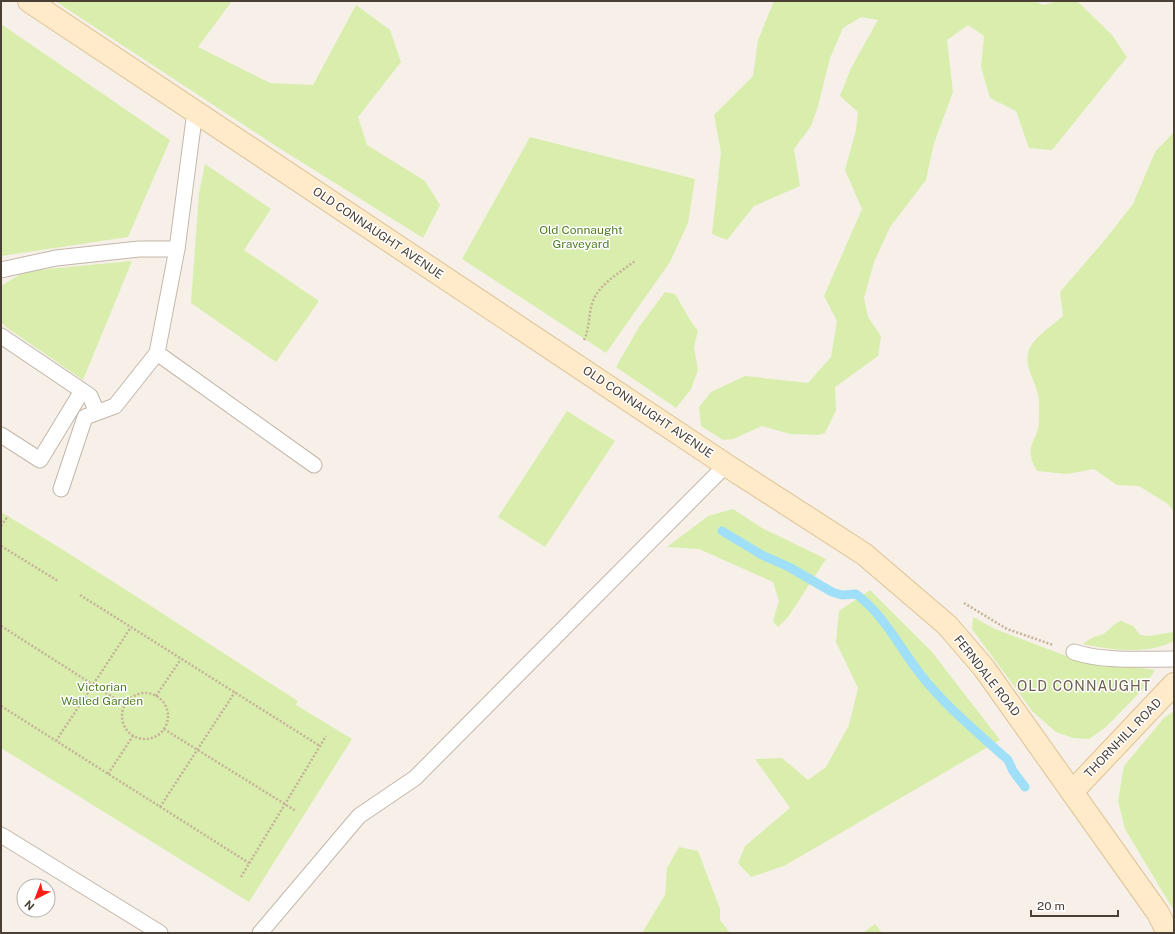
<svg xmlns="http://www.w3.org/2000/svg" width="1175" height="934" viewBox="0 0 1175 934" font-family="'Public Sans',sans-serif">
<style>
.green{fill:#d9eead}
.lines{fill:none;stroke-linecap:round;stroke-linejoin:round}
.stream{stroke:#9fdff8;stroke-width:9}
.lane-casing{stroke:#c3b7aa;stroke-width:17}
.secondary-casing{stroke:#dec295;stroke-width:24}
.path{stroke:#c6b199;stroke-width:2.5;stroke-dasharray:2 2;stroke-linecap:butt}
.lane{stroke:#fff;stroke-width:15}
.secondary{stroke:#ffebc9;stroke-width:22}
.labels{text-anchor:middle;stroke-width:3;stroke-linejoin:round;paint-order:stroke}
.park-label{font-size:12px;fill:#507e21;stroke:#fff}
.street-label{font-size:12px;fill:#4a4036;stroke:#fff}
.quarter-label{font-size:14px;letter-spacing:1px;fill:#6e5c4c;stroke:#fff}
</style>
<rect width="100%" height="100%" fill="#f6f0e8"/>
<g class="green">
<polygon points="55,1 232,1 198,47 270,83 313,85 356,5 390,30 401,62 358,117 367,145 425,181 440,205 423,238 279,148"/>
<polygon points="774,1 1033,1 1044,5 1057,1 1077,1 1112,35 1127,57 1052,150 1029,148 1016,111 990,98 981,67 984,36 968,25 947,40 953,92 934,143 926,180 890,227 874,262 864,298 868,317 881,336 878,356 835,387 836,410 825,433 818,435 790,434 762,426 733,439 723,440 701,426 699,407 711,392 745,376 808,383 831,357 837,321 824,296 862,209 845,170 856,130 858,112 840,96 851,68 878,20 861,17 843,28 830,58 818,106 811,126 794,149 800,186 754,206 727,240 712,234 721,152 714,115 753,76 758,40"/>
<polygon points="1,24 170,140 128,237 1,256"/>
<path d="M1174 128V512L1168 504 1139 486 1117 485 1094 469 1067 474 1037 471C1021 444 1040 441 1039 419 1039 410 1040 399 1037 391 1033 375 1024 368 1029 350 1032 339 1054 324 1063 316L1060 292 1104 241 1133 204 1155 152 1173 133Z"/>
<polygon points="530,137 695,179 688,223 670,262 606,353 462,259"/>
<polygon points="205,164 271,209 244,250 319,301 276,362 191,303 199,193"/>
<polygon points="132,261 83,380 6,327 1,322 1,286 26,271"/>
<polygon points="665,292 675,294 690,320 698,331 694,347 698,370 691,389 676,408 616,367 639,327"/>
<polygon points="567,411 615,441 545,547 498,517"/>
<polygon points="733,509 762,528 826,559 788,617 778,627 773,621 779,601 773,582 699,549 667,547 708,516"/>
<path d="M1 512C101 572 199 638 298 701L296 705 352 739 249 902 1 748Z"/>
<polygon points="870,590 932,652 1000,740 784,866 751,877 738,863 745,846 790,808 755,759 782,758 808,780 826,767 849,725 858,688 836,642 839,611"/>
<polygon points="973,617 995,629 1069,657 1155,670 1143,689 1106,727 1089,739 1073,738 1056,732 1033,712 972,629"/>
<path d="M1121 621 1133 626 1140 635 1150 636 1173 632 1174 641C1148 655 1111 650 1083 644 1093 636 1093 638 1103 634 1110 630 1112 624 1121 621Z"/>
<polygon points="1174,711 1174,911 1125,829 1118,801 1124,766 1164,718"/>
<polygon points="679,847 698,851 720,909 720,920 730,933 642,933 665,895 667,868"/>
<polygon points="875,924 882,933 863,933"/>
</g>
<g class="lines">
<path class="stream" d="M722 531 762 555 789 567 832 592 842 595 856 594C885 616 899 647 921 675 946 707 978 733 1008 760L1013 771 1025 787"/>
<defs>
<g id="lane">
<polyline points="1,270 56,258 139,249 177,249"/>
<polyline points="1,336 90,396 97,412"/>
<polyline points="157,353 314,465"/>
<polyline points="1,435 40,460 82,391"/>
<polyline points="61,489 85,417 115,406 157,353 177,249 195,111"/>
<path d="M1074 652C1105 662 1142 659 1174 659"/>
<polyline points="1,835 160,933"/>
<polyline points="260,933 359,816 415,778 726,465"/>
</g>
<g id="secondary">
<polyline points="29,1 726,465 864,554 947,625 984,668 1158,913 1168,933"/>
<polyline points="1072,792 1174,684"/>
</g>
</defs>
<use href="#lane" class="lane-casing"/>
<use href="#secondary" class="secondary-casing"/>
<g class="path">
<path d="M584 340C590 328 588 314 593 301 600 283 621 272 635 261"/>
<polyline points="1,526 8,516"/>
<polyline points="1,546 58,581"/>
<polyline points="80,595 320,746"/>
<polyline points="964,603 1007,629 1053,645"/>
<polyline points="1,626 125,705"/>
<circle cx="145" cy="716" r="23"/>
<polyline points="156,696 181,659"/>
<polyline points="1,706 249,863"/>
<polyline points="164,729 296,811"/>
<polyline points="56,741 131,627"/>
<polyline points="108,774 133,736"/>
<polyline points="160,807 235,692"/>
<polyline points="241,877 326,736"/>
</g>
<use href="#lane" class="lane"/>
<use href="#secondary" class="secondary"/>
</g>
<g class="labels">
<g class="park-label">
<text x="581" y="234">Old Connaught<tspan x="581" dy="14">Graveyard</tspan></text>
<text x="102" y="691">Victorian<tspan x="102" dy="14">Walled Garden</tspan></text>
</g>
<g class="street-label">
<text transform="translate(378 233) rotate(34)" y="4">OLD CONNAUGHT AVENUE</text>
<text transform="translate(648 412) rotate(34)" y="4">OLD CONNAUGHT AVENUE</text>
<text transform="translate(987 676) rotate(52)" y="4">FERNDALE ROAD</text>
<text transform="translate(1123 738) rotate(-46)" y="4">THORNHILL ROAD</text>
</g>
<g class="quarter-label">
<text x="1084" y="691">OLD CONNAUGHT</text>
</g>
</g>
<rect width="1175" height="934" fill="none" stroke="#4a4036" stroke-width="4"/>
<g transform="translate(36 898) rotate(222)"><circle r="19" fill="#ffffff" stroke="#b7b3af"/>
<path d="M0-3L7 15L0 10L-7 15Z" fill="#ff1d16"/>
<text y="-6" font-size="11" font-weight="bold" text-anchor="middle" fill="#4a4036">N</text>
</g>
<path d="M1031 910v6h87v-6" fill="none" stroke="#4a4036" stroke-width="2"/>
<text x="1037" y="910" font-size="12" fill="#4a4036" stroke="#ffffff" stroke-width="3" paint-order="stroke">20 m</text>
</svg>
